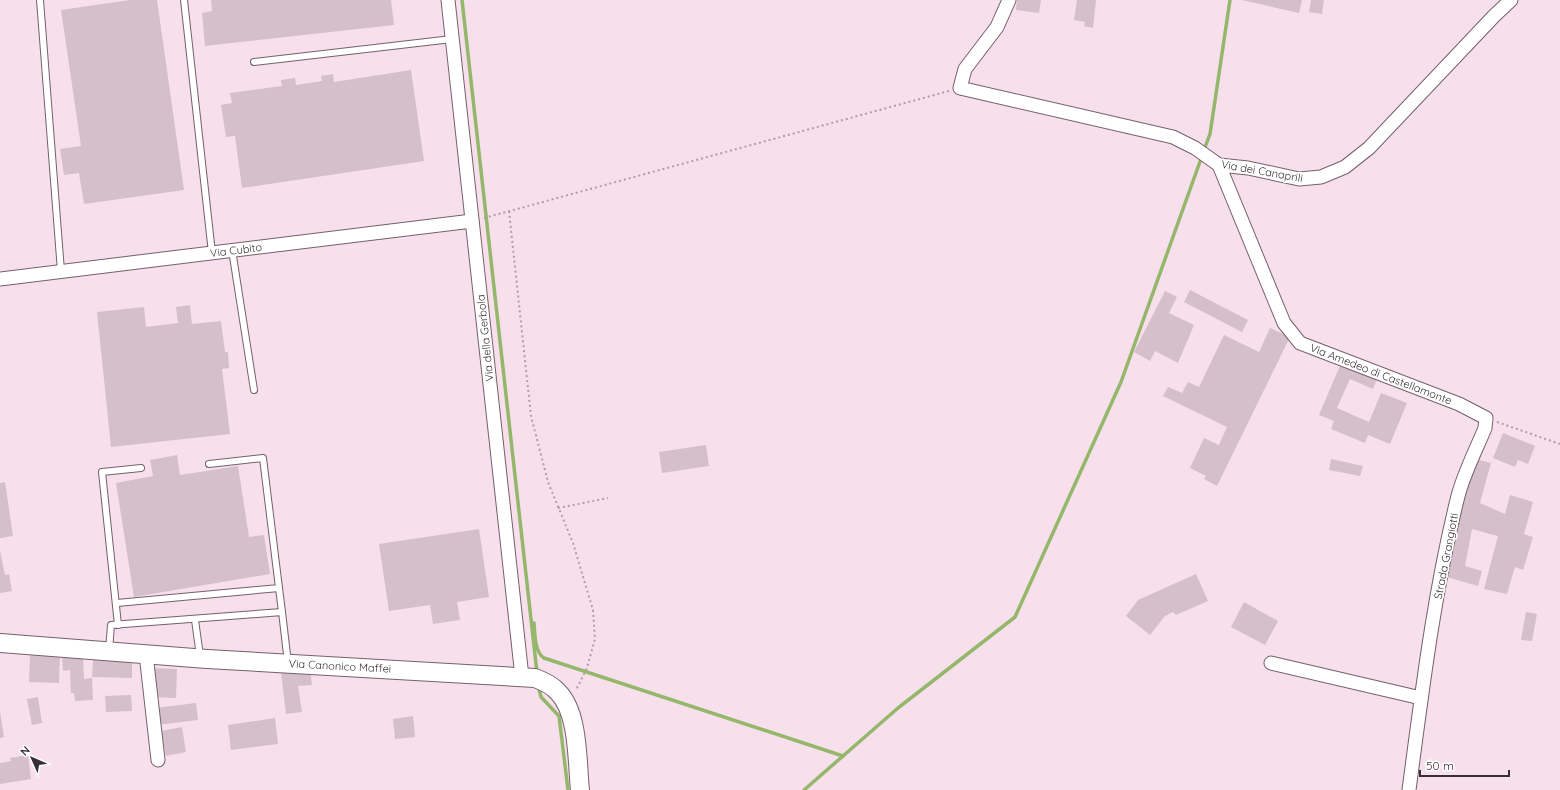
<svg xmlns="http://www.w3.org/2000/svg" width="1560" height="790" viewBox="0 0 1560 790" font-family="Quicksand,sans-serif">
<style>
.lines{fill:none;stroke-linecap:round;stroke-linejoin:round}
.stream{stroke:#95b76b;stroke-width:3.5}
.building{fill:#d4bfca}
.lane-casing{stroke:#74606b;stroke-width:8}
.street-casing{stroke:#74606b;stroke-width:15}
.secondary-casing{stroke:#74606b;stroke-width:20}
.path{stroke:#af9da7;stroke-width:2;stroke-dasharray:2 3;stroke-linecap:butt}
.lane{stroke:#fff;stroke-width:6}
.street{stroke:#fff;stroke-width:13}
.secondary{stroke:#fff;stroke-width:18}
.labels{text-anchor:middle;stroke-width:3.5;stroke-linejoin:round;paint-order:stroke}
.street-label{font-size:11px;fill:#382f34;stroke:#fff}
</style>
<rect width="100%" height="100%" fill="#f7e0ec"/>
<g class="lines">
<g class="stream">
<polyline points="462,0 537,673"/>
<polyline points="1204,150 1210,134 1230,0"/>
<path d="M534 623C535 633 534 651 544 658L843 756"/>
<polyline points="538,685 541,697 559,716 568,790"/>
<polyline points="804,790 898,708 1015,617 1121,382 1202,156"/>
</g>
</g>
<g class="building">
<polygon points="130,0 157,0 184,190 84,204 79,173 64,175 60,149 81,146 61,10"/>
<polygon points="211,0 391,0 394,25 205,46 202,13 212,11"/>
<polygon points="1017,0 1041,0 1039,13 1016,10"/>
<polygon points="1077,0 1096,0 1093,28 1084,26 1085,22 1074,20"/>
<polygon points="1242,0 1302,0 1299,13"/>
<polygon points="1311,0 1324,0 1322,14 1309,12"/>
<polygon points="411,70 424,161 242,188 235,136 226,137 221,105 232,103 230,93 282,86 281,80 295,78 296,85 322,81 321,76 333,74 334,82"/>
<polygon points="1190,290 1248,320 1242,332 1184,302"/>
<polygon points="1165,291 1177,297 1169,313 1194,325 1178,363 1155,351 1150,361 1134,352"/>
<polygon points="190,305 192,324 221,321 225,352 228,352 229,368 222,369 230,434 111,447 97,312 144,307 146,327 178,323 176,307"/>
<polygon points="1270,328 1290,337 1217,486 1204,479 1206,476 1190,468 1204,438 1219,445 1227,427 1163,396 1168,387 1182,393 1188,382 1199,387 1224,335 1259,352"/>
<polygon points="1342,361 1378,376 1373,389 1350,379 1337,408 1369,422 1381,393 1407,403 1390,444 1368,435 1365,443 1331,429 1334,421 1319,415"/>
<polygon points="1503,433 1535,446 1528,464 1518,460 1515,467 1493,458"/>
<polygon points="706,445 709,466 662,473 659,452"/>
<polygon points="177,455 180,475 238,466 249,537 264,535 270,574 134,597 116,483 153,476 150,460"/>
<polygon points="1331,459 1363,466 1360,476 1329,470"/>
<polygon points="1475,459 1491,463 1480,503 1505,514 1510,495 1533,502 1524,534 1533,537 1523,570 1515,567 1507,594 1484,589 1498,536 1490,534 1472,529 1465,566 1482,571 1478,586 1443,576"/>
<polygon points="5,482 13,536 0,538 0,483"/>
<polygon points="479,529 489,597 457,602 460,620 433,624 430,605 389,611 379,544"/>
<polygon points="0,551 5,575 9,574 12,591 0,593"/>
<polygon points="1196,574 1208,601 1176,615 1173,612 1165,616 1150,635 1126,616 1138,600"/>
<polygon points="1244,602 1278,621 1265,645 1231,627"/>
<polygon points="1526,612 1537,614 1532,641 1521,640"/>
<polygon points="30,655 60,656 59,683 29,682"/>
<polygon points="83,656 84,679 92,678 93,700 75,701 74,693 71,693 70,670 63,671 62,657"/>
<polygon points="93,660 132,661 132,678 92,677"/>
<polygon points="153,668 177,669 176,698 153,697"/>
<polygon points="310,669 312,685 298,686 302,712 286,714 281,673"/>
<polygon points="131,695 132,711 106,712 105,696"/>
<polygon points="38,697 42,723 32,725 27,699"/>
<polygon points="196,703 198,720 157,725 155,708"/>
<polygon points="0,711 4,737 0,738"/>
<polygon points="413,716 415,737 395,739 393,719"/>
<polygon points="275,718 278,744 231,750 228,725"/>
<polygon points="182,727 186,752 166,756 161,731"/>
<polygon points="28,755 31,779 0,784 0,763 11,761 10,758"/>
</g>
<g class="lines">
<defs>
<g id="lane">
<polyline points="40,0 61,271"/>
<polyline points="184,0 212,253"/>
<polyline points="254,62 452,39"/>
<polyline points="232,250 254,390"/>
<polyline points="279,588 282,612"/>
<polyline points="117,603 279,588 263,458 209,464"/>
<polyline points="195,620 200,656"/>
<polyline points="118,625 102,472 141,468"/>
<polyline points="109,650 111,625 282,612 288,663"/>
</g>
<g id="street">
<polyline points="448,0 522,677"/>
<polyline points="1009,0 997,27 965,69 960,88 1173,137 1195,148 1219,165 1248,168 1299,179 1321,177 1345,167 1369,148 1494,16 1511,0"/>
<path d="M1219 165 1284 323 1300 343 1459 404 1486 418 1485 428C1476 450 1464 473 1458 496 1434 592 1422 692 1409 790"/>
<polyline points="0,279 472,221"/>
<polyline points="146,654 158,760"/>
<polyline points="1271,663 1421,698"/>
</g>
<path id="secondary" d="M0 643 207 659 535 678C543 681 552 685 558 692 579 713 577 762 580 790"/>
</defs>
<use href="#lane" class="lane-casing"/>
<use href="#street" class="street-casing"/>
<use href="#secondary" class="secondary-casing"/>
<g class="path">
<polyline points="509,211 531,416 548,482 573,543 593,610 595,639 587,668 576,690"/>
<polyline points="484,218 949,91"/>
<polyline points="1497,422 1560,444"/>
<polyline points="558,508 608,498"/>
</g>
<use href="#lane" class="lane"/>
<use href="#street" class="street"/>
<use href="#secondary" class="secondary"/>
</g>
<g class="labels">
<g class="street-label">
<text transform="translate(1262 171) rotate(10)" y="4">Via dei Canaprili</text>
<text transform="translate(236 250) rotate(-7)" y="4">Via Cubito</text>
<text transform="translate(485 338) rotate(-96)" y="4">Via della Gerbola</text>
<text transform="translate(1381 374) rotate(21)" y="4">Via Amedeo di Castellamonte</text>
<text transform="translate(1446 556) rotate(-79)" y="4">Strada Grangiotti</text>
<text transform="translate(340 666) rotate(3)" y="4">Via Canonico Maffei</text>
</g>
</g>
<g transform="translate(32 758) rotate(315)" stroke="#ffffff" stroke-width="3" paint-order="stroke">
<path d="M0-3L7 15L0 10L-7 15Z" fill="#382f34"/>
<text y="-6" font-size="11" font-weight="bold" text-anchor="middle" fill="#382f34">N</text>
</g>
<path d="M1420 770v6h89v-6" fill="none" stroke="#382f34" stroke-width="2"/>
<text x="1426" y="770" font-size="12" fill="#382f34" stroke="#ffffff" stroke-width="3" paint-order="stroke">50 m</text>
</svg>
